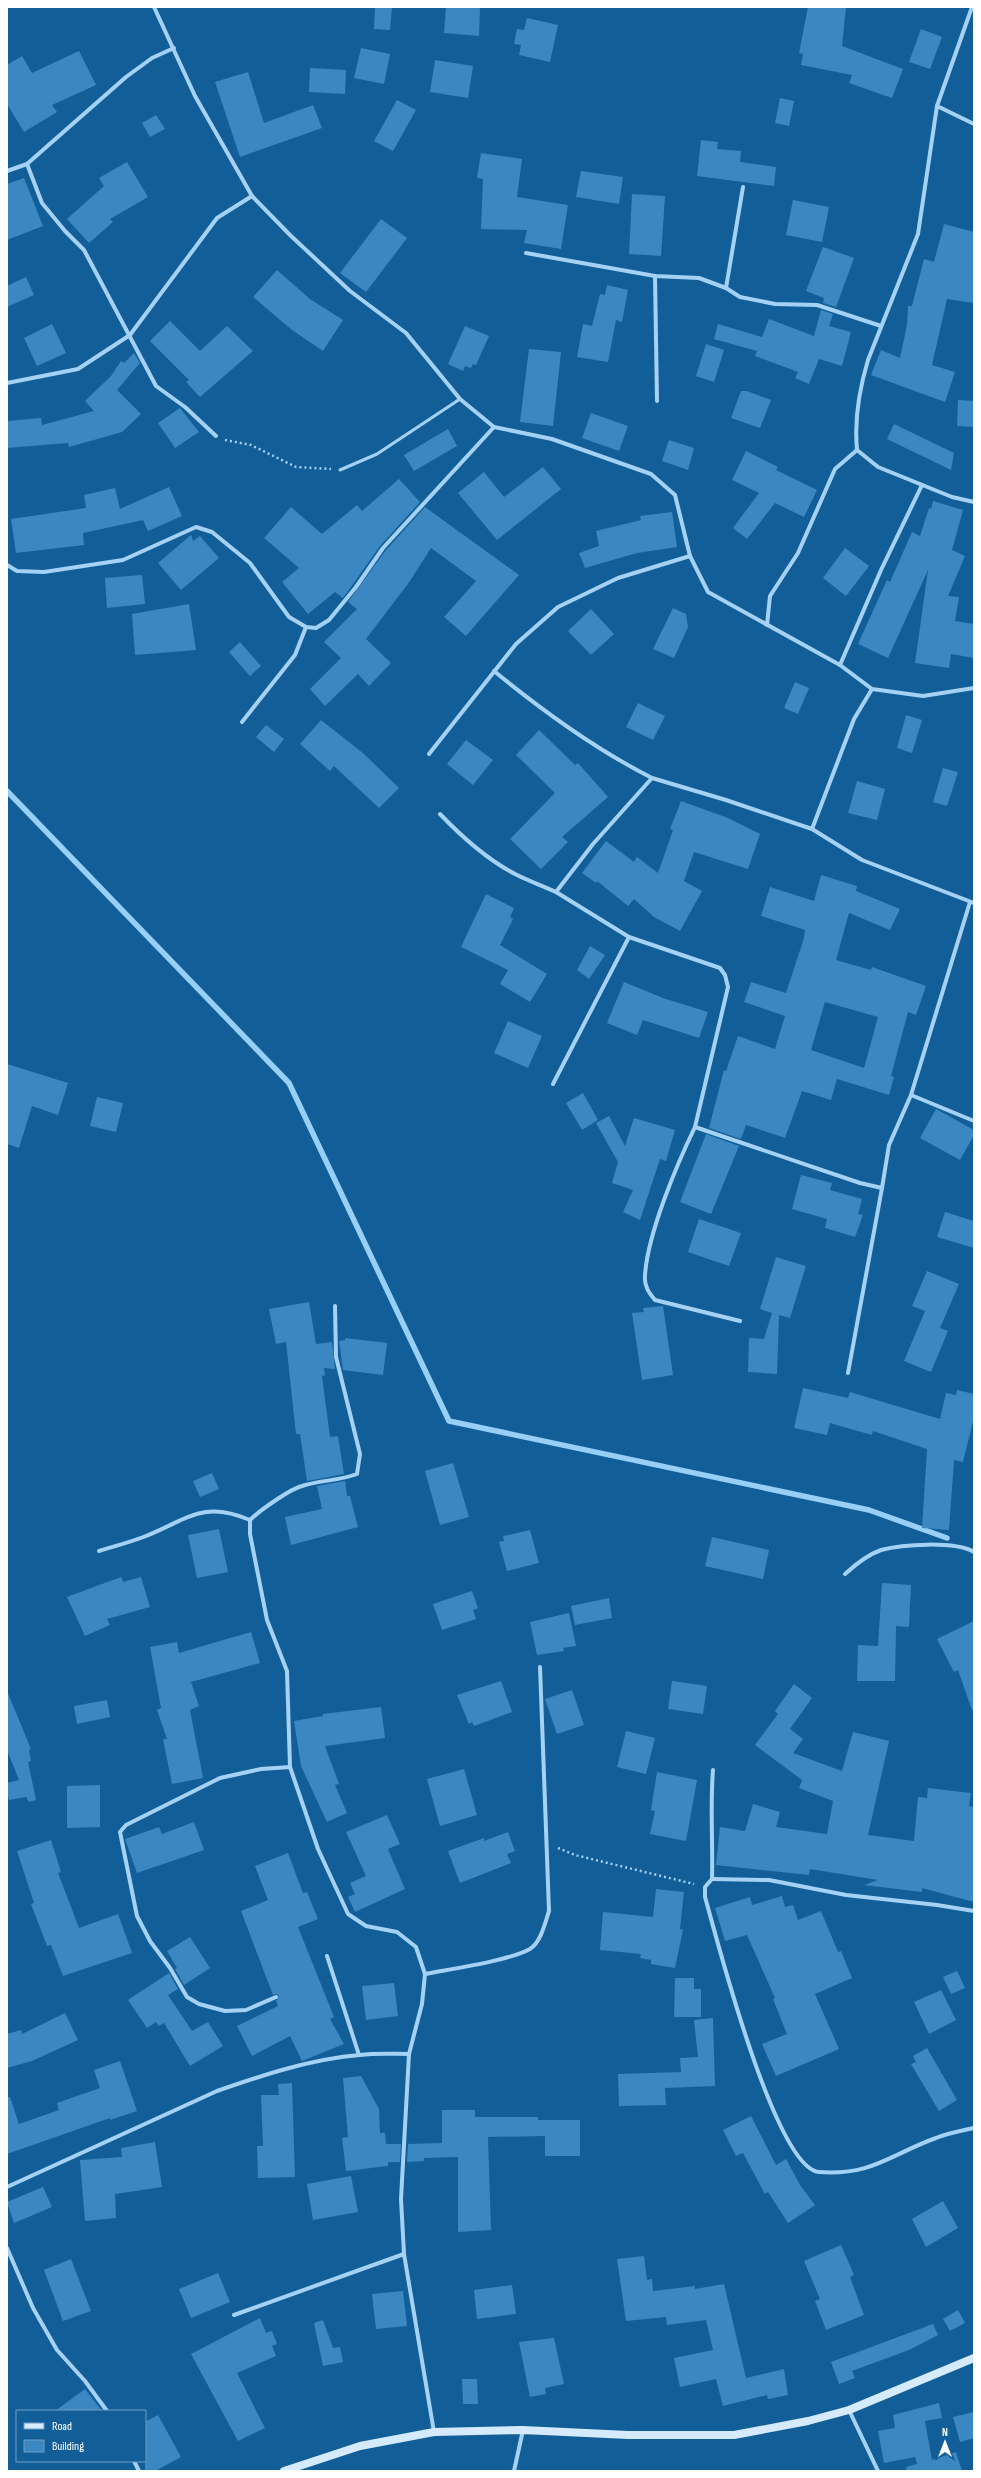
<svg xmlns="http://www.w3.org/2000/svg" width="981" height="2478" viewBox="0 0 981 2478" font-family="'Sofia Sans Condensed',sans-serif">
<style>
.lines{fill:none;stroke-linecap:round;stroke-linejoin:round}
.stream{stroke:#97cff7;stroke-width:5.5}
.building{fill:#3b87c1;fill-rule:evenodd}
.path{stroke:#a5d2f4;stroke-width:2.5;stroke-dasharray:2 3;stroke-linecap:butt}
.lane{stroke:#a5d2f4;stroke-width:3}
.street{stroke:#a5d2f4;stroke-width:4}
.secondary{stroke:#d5ebfd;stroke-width:8}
</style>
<rect width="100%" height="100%" fill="#125e99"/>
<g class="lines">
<polyline class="stream" points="7,791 289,1083 449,1421 869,1510 947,1538"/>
</g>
<g class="building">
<polygon points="375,7 392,7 390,30 374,29"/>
<polygon points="446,7 480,7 479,36 444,33"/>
<polygon points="808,7 846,7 842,46 903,69 892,98 849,83 852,75 801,65 803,54 799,53"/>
<polygon points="527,18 558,25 550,62 519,55 521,45 514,44 517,29 524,30"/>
<polygon points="921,29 942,37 930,69 909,62"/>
<polygon points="361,48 390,54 384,84 354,78"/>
<polygon points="79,51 96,85 52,105 57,112 24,132 7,104 7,65 22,56 32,73"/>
<polygon points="435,60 473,66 468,98 430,92"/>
<polygon points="310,68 346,70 345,94 309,92"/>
<polygon points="248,72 264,123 313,105 322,128 240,157 215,82"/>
<polygon points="780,98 794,101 789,126 775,123"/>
<polygon points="397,100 416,110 393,151 374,141"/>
<polygon points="156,115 165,129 150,137 142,123"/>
<polygon points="701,140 718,142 717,149 741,151 740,162 776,167 774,186 697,176"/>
<polygon points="481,153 522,159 517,197 568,205 561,249 524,243 527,230 481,229 483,179 477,178"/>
<polygon points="127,162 148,197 110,219 113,222 89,243 67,219 104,186 99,178"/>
<polygon points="581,171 623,177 619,204 576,197"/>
<polygon points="24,178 43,226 7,240 7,184"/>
<polygon points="632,194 665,196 661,256 629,254"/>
<polygon points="793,200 829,207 822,242 786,235"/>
<polygon points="381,219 407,238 366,292 340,273"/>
<polygon points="944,224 974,232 974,303 947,299 932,365 955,372 945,402 871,375 881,350 900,358 907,325 908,306 912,306 924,259 934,262"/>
<polygon points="823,247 854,258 836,307 823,303 824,298 806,291"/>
<polygon points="277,270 310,299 343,320 323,351 292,330 253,297"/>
<polygon points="26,277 34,295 7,307 7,286"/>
<polygon points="607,285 628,290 622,322 616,320 608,362 577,357 583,324 592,326 600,294 605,295"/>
<polygon points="821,310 833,314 829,326 851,332 842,366 819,359 809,384 795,378 798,372 755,356 757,351 714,339 718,324 762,337 769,319 814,336"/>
<polygon points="170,321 200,351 227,326 253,351 200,397 186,382 189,380 150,341"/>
<polygon points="52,324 66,353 37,366 24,338"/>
<polygon points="465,326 489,336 476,365 473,364 471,368 465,366 463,371 448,364"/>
<polygon points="706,344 724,350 714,382 696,376"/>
<polygon points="529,349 561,352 553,426 520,422"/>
<polygon points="134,353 140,363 117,390 141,414 122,432 69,447 68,443 7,448 7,421 41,418 42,425 94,411 85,401 111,376 121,361 124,363"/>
<polygon points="741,391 747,391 771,400 760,428 731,418"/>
<polygon points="958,400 974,401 974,427 957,426"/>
<polygon points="180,408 199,432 175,448 158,423"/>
<polygon points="591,413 628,426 619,451 582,438"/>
<polygon points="894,424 954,453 951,470 887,439"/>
<polygon points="448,429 457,446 414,471 404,455"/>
<polygon points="669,440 694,448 688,470 662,461"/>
<polygon points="746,451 778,467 776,470 817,490 804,517 775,503 747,539 733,528 759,493 732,480"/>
<polygon points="543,467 561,489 497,540 458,493 484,472 504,497"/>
<polygon points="399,479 420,502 380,546 343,598 335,592 308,614 282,582 299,568 264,538 291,507 322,534 357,505 362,511"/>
<polygon points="169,487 182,516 148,531 143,520 83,533 84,545 16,553 11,519 86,508 84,495 115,488 120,509"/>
<polygon points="933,501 963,510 952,550 965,556 948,596 959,597 955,621 974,624 974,658 951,654 949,668 915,663 928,570 888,658 858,644 887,580 890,582 912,532 920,536 929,508 931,509"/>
<polygon points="425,507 519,575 466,636 444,617 476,581 431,548 410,581 366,639 391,663 369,686 358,674 325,706 310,689 341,658 324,642 357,609 348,602 386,550"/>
<polygon points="672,512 677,547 637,553 585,568 579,553 599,546 596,531 641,520 640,516"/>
<polygon points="191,535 193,541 200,536 219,558 181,590 158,563"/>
<polygon points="845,548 869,566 846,596 823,578"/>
<polygon points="142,575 145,604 107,608 105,578"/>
<polygon points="189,604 196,650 135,655 132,614"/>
<polygon points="673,608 686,614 688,627 674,658 653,649"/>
<polygon points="591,609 614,634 591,655 568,631"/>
<polygon points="240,642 261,666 250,676 229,652"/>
<polygon points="795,682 809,688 798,714 784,708"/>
<polygon points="638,703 665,716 653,740 626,727"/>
<polygon points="906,715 922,720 912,753 897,748"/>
<polygon points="321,720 364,754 399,788 379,808 334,766 330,771 300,744"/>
<polygon points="266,725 284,739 274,752 256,737"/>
<polygon points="539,730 575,765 578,763 608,797 562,837 568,842 541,869 510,839 555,793 516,755"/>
<polygon points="466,740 493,760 473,785 447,764"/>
<polygon points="943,768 958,772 947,806 933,802"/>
<polygon points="857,781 885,789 877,820 848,813"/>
<polygon points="681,801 728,818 760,834 748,869 694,852 684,881 702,891 680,931 654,917 634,899 628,906 597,881 596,883 582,873 606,841 634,862 637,857 658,873 673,830 670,829"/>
<path d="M821 875 857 886 856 891 900 909 890 930 849 913 836 960 871 970 872 967 926 986 916 1015 908 1012 891 1076 894 1077 889 1095 837 1079 831 1100 802 1091 785 1138 746 1125 741 1139 709 1128 724 1070 726 1071 738 1036 775 1049 785 1016 744 1002 751 982 786 993 804 938 805 930 761 916 770 887 814 901ZM825 1002 878 1017 864 1068 811 1050Z"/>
<polygon points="486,894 514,908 510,917 513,919 500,945 547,974 530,1002 500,984 508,970 461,947"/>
<polygon points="590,946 605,955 589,979 577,970"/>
<polygon points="624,982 663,998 708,1012 699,1038 643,1020 637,1035 607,1023"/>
<polygon points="508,1021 542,1036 528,1068 494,1053"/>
<polygon points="7,1064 68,1083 58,1115 32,1106 19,1148 7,1144"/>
<polygon points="583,1093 598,1120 582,1130 566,1103"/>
<polygon points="97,1097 123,1103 116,1132 90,1126"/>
<polygon points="936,1109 974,1130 974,1135 960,1160 920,1138"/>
<polygon points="609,1116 625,1146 634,1118 675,1130 666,1161 660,1159 640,1220 623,1212 633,1190 612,1183 618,1162 596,1123"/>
<polygon points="706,1134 739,1146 711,1214 680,1202"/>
<polygon points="801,1175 832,1183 830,1190 862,1199 858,1214 863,1215 855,1237 825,1228 827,1219 792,1209"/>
<polygon points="945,1212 974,1221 974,1248 937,1237"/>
<polygon points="699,1219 741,1233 729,1266 688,1252"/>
<polygon points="776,1257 806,1266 790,1318 779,1315 777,1374 748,1372 749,1338 764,1339 772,1313 760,1309"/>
<polygon points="927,1271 959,1284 940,1328 948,1331 931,1372 904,1361 925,1311 912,1306"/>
<polygon points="309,1302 316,1344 332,1342 335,1369 324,1368 325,1375 322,1376 330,1437 338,1436 344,1474 307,1481 300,1434 296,1434 286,1342 276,1344 269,1309"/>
<polygon points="663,1306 673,1375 642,1380 632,1313 644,1312 643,1308"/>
<polygon points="345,1338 387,1343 383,1375 343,1370 339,1341 345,1340"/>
<polygon points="803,1388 848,1398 850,1392 940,1419 946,1393 956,1395 957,1390 974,1394 974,1417 963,1462 954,1460 949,1530 922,1528 927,1449 873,1431 872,1435 830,1423 827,1435 794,1428"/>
<polygon points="453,1463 469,1517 440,1525 425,1471"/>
<polygon points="212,1473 219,1489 200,1497 193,1481"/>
<polygon points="345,1481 347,1496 350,1496 358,1527 291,1545 285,1517 322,1509 317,1486"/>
<polygon points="219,1529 228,1572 197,1578 188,1535"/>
<polygon points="530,1530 539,1563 507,1571 499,1542 504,1541 503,1536"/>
<polygon points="712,1537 769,1550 763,1579 705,1566"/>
<polygon points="121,1577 123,1582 141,1577 150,1607 107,1619 110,1625 85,1636 67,1597"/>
<polygon points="882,1583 911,1585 909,1627 896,1626 895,1681 857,1681 858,1645 878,1646"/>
<polygon points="472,1591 478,1608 473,1610 476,1619 442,1630 433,1604"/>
<polygon points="609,1598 612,1618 575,1625 571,1606"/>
<polygon points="569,1613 576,1646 563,1648 564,1651 537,1655 530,1622"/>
<polygon points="974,1621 974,1710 972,1710 958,1670 954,1672 937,1639"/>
<polygon points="251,1632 260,1663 191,1682 199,1706 190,1710 203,1778 172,1784 163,1739 167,1739 157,1710 161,1708 150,1647 177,1642 179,1653"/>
<polygon points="501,1681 512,1712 474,1726 472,1722 469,1724 457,1695"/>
<polygon points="672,1681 707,1686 703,1714 668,1709"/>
<polygon points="794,1684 812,1698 790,1729 803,1739 793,1753 842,1771 853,1732 889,1741 868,1835 914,1841 918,1797 927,1798 928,1788 971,1793 969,1806 974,1807 974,1902 922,1888 922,1892 864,1885 878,1880 810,1869 809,1875 716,1865 720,1827 745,1831 753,1804 780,1812 776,1827 827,1834 833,1801 799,1788 802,1780 755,1745 778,1714 775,1711"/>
<polygon points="572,1690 584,1725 557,1734 545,1699"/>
<polygon points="7,1691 31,1749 29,1750 31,1761 28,1762 36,1800 29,1802 26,1797 9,1800 7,1792 7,1783 19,1780 7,1750"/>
<polygon points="107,1700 110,1717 77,1724 74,1706"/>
<polygon points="381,1707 385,1738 325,1746 339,1784 335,1785 347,1813 327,1822 301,1766 294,1721 323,1716 323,1714"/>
<polygon points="626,1731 655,1738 646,1774 617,1767"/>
<polygon points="464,1769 477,1815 440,1826 427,1779"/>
<polygon points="657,1772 697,1780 686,1841 650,1834 655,1811 651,1810"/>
<polygon points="100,1785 100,1827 67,1828 67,1786"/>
<polygon points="387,1815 400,1844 388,1849 405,1889 355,1912 348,1897 355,1894 350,1883 366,1876 346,1832"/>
<polygon points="194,1822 204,1850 137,1873 125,1839 159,1827 162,1834"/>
<polygon points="508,1832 515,1851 507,1854 511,1863 460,1883 448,1851 484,1838 484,1841"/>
<polygon points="51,1840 61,1872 58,1873 79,1928 118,1914 132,1953 63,1976 51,1945 47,1946 31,1904 34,1903 17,1851"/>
<polygon points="288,1853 303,1893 307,1892 318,1919 298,1927 334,2017 330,2019 344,2044 302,2061 290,2036 252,2056 237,2026 278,2006 276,2001 279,1996 277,1994 273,1995 241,1911 268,1900 255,1866"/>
<polygon points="656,1889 684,1892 680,1929 683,1930 675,1968 651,1964 651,1960 640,1958 641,1954 600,1950 603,1912 653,1917"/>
<polygon points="782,1896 785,1907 793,1905 798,1920 821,1911 838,1952 841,1951 852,1978 815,1994 839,2049 776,2076 762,2044 787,2034 773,1999 775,1998 747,1935 725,1941 715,1908 750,1897 752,1905"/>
<polygon points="190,1937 210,1968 184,1985 175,1969 177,1968 167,1951"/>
<polygon points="957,1971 965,1988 951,1994 943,1977"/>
<polygon points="169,1973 178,1989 168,1995 192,2031 208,2022 223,2046 190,2066 164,2023 159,2026 156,2022 147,2028 128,2000"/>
<polygon points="675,1978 694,1978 694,1989 701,1989 701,2017 674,2017"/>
<polygon points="394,1983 398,2016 366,2020 362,1986"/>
<polygon points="941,1990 956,2020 929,2034 914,2002"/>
<polygon points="65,2013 78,2040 32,2061 7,2068 7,2034 21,2030 22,2034"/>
<polygon points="713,2018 715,2086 665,2088 666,2105 619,2106 618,2074 681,2072 680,2058 698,2057 694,2020"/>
<polygon points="927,2048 957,2100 939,2111 911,2064 916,2062 913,2056"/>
<polygon points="120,2061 137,2111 110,2120 110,2118 7,2154 7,2097 10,2097 19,2124 59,2110 57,2103 100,2088 94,2070"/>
<polygon points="361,2076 379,2109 380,2133 385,2133 386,2144 401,2144 400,2162 388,2162 388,2166 346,2171 342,2138 348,2137 343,2078"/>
<polygon points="292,2083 295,2177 258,2178 257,2146 263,2146 261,2095 279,2095 278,2084"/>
<polygon points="442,2110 475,2110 475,2117 538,2117 538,2120 580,2120 580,2156 545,2156 545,2136 488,2137 491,2230 458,2232 458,2157 424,2158 424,2161 407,2162 408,2144 442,2143"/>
<polygon points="751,2116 776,2165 786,2159 800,2185 815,2205 788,2223 768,2192 765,2194 743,2153 736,2156 723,2130"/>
<polygon points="155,2142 162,2187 115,2194 116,2218 85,2221 80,2160 122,2157 121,2148"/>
<polygon points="351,2176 358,2212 313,2220 307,2184"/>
<polygon points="43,2187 52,2207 14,2223 7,2202"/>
<polygon points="943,2201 958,2228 926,2247 912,2219"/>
<polygon points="841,2245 854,2275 850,2277 864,2315 826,2330 815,2301 820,2299 804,2261"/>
<polygon points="644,2256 647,2280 652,2279 653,2291 695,2286 695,2289 724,2284 746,2378 784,2369 788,2395 768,2399 767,2395 723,2406 716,2379 680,2387 674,2358 713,2350 706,2320 667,2325 666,2317 626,2321 617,2259"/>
<polygon points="71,2259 91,2311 63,2321 44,2270"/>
<polygon points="218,2273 230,2302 191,2318 179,2289"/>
<polygon points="512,2285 516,2314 477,2319 474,2290"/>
<polygon points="403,2291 407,2326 376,2329 372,2294"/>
<polygon points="958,2310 965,2323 950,2331 943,2319"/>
<polygon points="260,2318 266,2333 272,2331 277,2344 272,2346 276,2356 237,2373 265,2428 238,2441 191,2354"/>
<polygon points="323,2320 333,2348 340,2347 343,2362 323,2366 314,2323"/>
<polygon points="933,2324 938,2335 909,2350 852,2371 855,2378 839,2384 831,2362"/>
<polygon points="554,2338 564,2384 545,2388 546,2394 530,2397 519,2342"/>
<polygon points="462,2379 477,2379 478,2404 463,2404"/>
<polygon points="85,2389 102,2411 55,2411"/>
<polygon points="939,2403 942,2418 925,2421 932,2460 956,2452 962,2471 907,2471 906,2467 917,2464 915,2457 884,2463 878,2431 895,2428 893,2415"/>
<polygon points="974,2412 974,2438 960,2442 953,2417"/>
<polygon points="158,2415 181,2457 155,2471 145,2471 145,2422"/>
</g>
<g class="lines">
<g class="path">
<polyline points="225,440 251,445 296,467 331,469"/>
<polyline points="558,1848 575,1855 694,1884"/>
</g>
<polyline class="lane" points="340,470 377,454 460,399"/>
<g class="street">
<polyline points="154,7 195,96 252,196 290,235 350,291 406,333 460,399 494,427 552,439 651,474 675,495 690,556 708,592 840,665 872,689 923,696 974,688"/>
<polyline points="937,106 974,124"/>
<polyline points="27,164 42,203 65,231 84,250 156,386 185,407 216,436"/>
<polyline points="7,171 27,164 126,77 152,58 174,48"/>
<polyline points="526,253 655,276 699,278 726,288 740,297 775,304 817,305 881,326"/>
<polyline points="655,276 657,401"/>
<polyline points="726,288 743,187"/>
<polyline points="7,383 78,369 130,335 217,218 252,196"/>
<polyline points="857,450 878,467 952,497 974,502"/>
<polyline points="7,565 17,571 44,572 123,560 196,527 212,532 250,563 289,617 306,627 316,628 329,620 356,587 383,548 494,427"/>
<path d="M767 625 770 596 798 553 835 469 857 450C854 418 859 390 868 360L918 234 937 106 972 7"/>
<polyline points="840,665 881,570 922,485"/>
<path d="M494 671C544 712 595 749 652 778"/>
<polyline points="242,722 295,655 306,627"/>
<polyline points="429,754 516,644 558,607 618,578 690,556"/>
<path d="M440 814C462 837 487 860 517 875 529 881 543 886 556 892L593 844 652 778 726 800 812 829 862 860 974 903"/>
<polyline points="812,829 854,719 872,689"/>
<polyline points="556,892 629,937 720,968 725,975 728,987 695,1127"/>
<polyline points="553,1084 629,937"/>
<polyline points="911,1095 974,1121"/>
<path d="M335 1306 336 1357 360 1454 357 1474C339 1481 320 1480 302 1486 290 1489 259 1511 250 1520V1534L267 1620 287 1671 290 1767 318 1849 348 1914 366 1926 397 1932 416 1947 425 1974 422 2004 409 2054"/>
<path d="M740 1321 655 1300C649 1293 644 1286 645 1276 647 1235 677 1164 695 1127L860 1183 882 1188 889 1145 911 1095 970 902"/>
<polyline points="848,1373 882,1188"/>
<path d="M99 1551C115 1546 131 1542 146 1536 188 1519 203 1500 250 1520"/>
<path d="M845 1574C856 1564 867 1555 881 1550 902 1544 955 1541 974 1552"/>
<path d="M713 1770C710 1806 713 1842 712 1879L705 1887V1897C717 1939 775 2168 819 2172 872 2176 891 2154 936 2138 948 2133 961 2131 974 2128"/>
<polyline points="712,1879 769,1880 846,1895 937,1905 974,1911"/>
<polyline points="327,1956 359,2055"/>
<path d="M425 1974C451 1969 508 1961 530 1949 541 1942 545 1923 549 1911L540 1667"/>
<polyline points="276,1997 246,2010 225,2011 199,2004 187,1997 170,1968 150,1941 137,1916 120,1832 126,1825 220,1778 261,1769 290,1767"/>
<path d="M7 2187 217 2091C263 2075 311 2059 360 2055 376 2053 392 2054 409 2054L401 2199 404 2254 434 2432"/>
<polyline points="7,2248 33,2308 57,2350 85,2381 107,2411"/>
<polyline points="234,2315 404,2254"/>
<polyline points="849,2410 878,2471"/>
<polyline points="134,2461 139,2471"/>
<polyline points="514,2471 523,2430"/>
</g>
<polyline class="secondary" points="284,2471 360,2446 434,2432 523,2430 628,2435 734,2435 808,2421 849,2410 974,2358"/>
</g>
<rect width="981" height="2478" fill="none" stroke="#ffffff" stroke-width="16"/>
<rect x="16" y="2410" width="130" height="52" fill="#125e99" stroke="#719ec2"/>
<rect x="24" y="2423" width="20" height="6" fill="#d5ebfd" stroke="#719ec2"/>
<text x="52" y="2430" font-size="12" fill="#ffffff">Road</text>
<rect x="24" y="2440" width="20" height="12" fill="#3b87c1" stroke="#719ec2"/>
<text x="52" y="2450" font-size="12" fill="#ffffff">Building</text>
<g transform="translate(945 2442)" stroke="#125e99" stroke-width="3" paint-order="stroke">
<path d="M0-3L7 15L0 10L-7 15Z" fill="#ffffff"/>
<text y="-6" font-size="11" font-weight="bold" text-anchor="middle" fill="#ffffff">N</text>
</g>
</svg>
